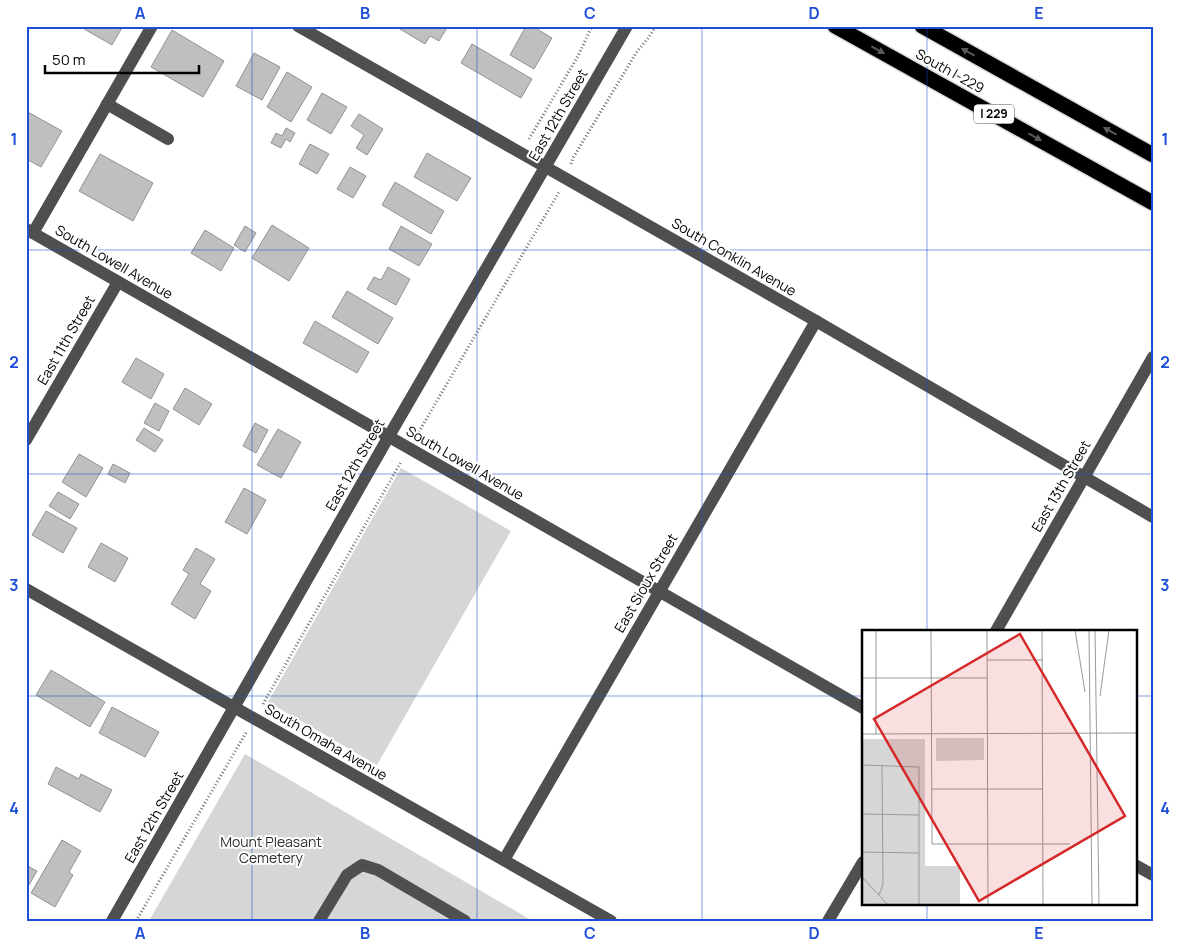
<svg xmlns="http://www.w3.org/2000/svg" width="1179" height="947" viewBox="0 0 1179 947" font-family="Manrope,sans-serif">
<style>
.green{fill:#d6d6d6}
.building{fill:#bfbfbf;stroke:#939393}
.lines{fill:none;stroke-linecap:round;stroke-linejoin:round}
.highway-casing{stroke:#dbdbdb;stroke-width:18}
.path{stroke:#717171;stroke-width:3;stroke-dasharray:1 2.5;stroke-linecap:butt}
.minor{stroke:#4f4f4f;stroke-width:12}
.highway{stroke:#000;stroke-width:15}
.oneway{fill:#595959}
.grid{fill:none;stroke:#1d4ed8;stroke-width:1;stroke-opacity:0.55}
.labels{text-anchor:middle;stroke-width:4;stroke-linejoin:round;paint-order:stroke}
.shield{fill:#fff;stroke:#4c4c4c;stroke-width:1}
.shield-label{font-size:12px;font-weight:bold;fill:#000}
.street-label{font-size:14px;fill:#000;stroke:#fff}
.park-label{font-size:14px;fill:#2d2d2d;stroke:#fff}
.inset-road{fill:none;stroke:#999;stroke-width:1}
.view{fill:#d62828;fill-opacity:0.15;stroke:#d62828;stroke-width:2.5}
.inset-edge{fill:none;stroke:#000;stroke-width:2.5}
.neatline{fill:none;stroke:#1d4ed8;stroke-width:2}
.grid-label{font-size:16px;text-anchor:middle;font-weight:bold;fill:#1d4ed8}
</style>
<rect width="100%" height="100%" fill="#fff"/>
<g class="green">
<polygon points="401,468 511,531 377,765 268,702"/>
<polygon points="245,754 533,921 149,921"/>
</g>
<g class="building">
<polygon points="79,26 123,26 112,45"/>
<polygon points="395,26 448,26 439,41 430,36 425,44"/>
<polygon points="526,26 532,26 552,38 534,69 510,55"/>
<polygon points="172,30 224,61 203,97 151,67"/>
<polygon points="472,44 532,79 521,98 461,63"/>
<polygon points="254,53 280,67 262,100 236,86"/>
<polygon points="287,72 312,87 291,122 267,107"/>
<polygon points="322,93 347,107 331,134 307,120"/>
<polygon points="26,111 62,131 41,167 26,159"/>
<polygon points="359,114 383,129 367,155 356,148 364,135 351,126"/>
<polygon points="286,128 295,133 290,142 286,139 281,148 271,143 276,133 282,136"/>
<polygon points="310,144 329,154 317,174 299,164"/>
<polygon points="427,153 471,178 457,201 414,177"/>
<polygon points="100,154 153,183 133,221 79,191"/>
<polygon points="350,167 366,176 353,198 337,189"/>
<polygon points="395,182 444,211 431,234 382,205"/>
<polygon points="272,225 309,248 289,281 252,258"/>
<polygon points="245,226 256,233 245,252 234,245"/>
<polygon points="401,226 432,244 419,266 389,249"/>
<polygon points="205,230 234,248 221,271 191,253"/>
<polygon points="388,267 410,279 396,305 367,289 374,277 381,280"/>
<polygon points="347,291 393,318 378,344 332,317"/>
<polygon points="315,321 369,352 357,373 303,343"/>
<polygon points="136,358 164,374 151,399 122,382"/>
<polygon points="185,388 212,404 199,425 173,409"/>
<polygon points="155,403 169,411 159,431 144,423"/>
<polygon points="255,423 268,430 256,453 243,446"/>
<polygon points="144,428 163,440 155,452 136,440"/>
<polygon points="278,429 301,442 281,478 257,465"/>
<polygon points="79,454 103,468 86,497 62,482"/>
<polygon points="113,464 130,473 125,483 108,474"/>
<polygon points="244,488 266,500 247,534 225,522"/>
<polygon points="58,492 79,504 70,519 49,506"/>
<polygon points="46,511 77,528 63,553 32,535"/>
<polygon points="101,543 128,558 115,582 88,567"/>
<polygon points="196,548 215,559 200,584 211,591 195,619 171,604 189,574 183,570"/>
<polygon points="51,670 105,702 90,727 36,695"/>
<polygon points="112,707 159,732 145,757 99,733"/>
<polygon points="56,767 79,779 81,774 112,790 100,812 48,784"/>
<polygon points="62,840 81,851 69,872 73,875 55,907 31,893"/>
<polygon points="26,865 37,871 26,890"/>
</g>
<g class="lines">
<defs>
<g id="highway">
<polyline points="835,26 1153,203"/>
<polyline points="922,26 1153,155"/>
</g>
</defs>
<use href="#highway" class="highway-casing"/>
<g class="path">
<polyline points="529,139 578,56 592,26"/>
<polyline points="571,164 573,158 636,53 649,37 656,26"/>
<polyline points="417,435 559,192"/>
<polyline points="263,704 401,462"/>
<polyline points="136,921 247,731"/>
</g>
<g class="minor">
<polyline points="298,26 816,321 1153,517"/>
<polyline points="107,104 168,139"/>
<polyline points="26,229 863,708"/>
<polyline points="33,233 152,26"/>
<polyline points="26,440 118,282"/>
<polyline points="26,589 611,921"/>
<polyline points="996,631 1153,357"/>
<polyline points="504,860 816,321"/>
<polyline points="1135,865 1153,875"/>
<polyline points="112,921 389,436 627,26"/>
<polyline points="319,921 347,875 362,865 378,870 465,921"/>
<polyline points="828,921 863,862"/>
</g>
<use href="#highway" class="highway"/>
</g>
<defs><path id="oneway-solid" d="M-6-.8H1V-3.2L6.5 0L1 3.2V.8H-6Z" transform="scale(1.25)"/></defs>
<g class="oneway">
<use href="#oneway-solid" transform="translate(878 50) rotate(29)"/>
<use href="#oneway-solid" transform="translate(968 52) rotate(-151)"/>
<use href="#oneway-solid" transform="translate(1110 131) rotate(-151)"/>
<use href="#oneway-solid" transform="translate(1035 137) rotate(29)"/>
</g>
<path class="grid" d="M252 26V921M477 26V921M702 26V921M927 26V631M26 250H1153M26 474H1153M26 696H863M1135 696H1153M927 903V921"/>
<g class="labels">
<rect class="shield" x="974" y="104.5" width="40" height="19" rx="4"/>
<g class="shield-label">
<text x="994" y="118">I 229</text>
</g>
<g class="street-label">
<text transform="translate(950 71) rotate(29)" y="5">South I-229</text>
<text transform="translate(558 115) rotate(-60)" y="5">East 12th Street</text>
<text transform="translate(734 257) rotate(30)" y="5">South Conklin Avenue</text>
<text transform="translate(114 262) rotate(30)" y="5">South Lowell Avenue</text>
<text transform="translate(66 340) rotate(-60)" y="5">East 11th Street</text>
<text transform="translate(465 463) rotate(30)" y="5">South Lowell Avenue</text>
<text transform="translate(355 465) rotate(-60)" y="5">East 12th Street</text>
<text transform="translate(1061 486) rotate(-60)" y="5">East 13th Street</text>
<text transform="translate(646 583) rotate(-60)" y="5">East Sioux Street</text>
<text transform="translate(326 742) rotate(30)" y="5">South Omaha Avenue</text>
<text transform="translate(154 817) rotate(-60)" y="5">East 12th Street</text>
</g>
<g class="park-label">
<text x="271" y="847">Mount Pleasant<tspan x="271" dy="16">Cemetery</tspan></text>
</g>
</g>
<g transform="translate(862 630)">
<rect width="275" height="275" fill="#fff"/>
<path d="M74 108H122V130L74 131ZM0 109H63V236H98V275H0Z" fill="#d6d6d6"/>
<path class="inset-road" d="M69 0 70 214H208M125 0 126 275M180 0 181 275M213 0 223 62M227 0 230 275M233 0 237 275M125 30H181M0 48H125M238 66 247 0M0 104 275 103M14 104V0M0 135 57 137V275M70 159H181M0 184 57 185M0 222 57 223M0 247 26 275M17 265 21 254 20 135"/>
<path class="view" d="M158 4 263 186 117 271 12 89Z"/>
<rect width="275" height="275" class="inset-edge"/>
</g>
<rect width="1179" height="947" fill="none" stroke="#ffffff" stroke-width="55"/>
<path d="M45 65v8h154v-8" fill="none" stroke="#000000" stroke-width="2.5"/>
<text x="52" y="65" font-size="15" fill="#000000" stroke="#ffffff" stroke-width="4" paint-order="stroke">50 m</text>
<rect x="28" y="28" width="1124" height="892" class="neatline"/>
<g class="grid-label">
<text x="140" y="19">A</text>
<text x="365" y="19">B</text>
<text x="590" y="19">C</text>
<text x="814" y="19">D</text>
<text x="1039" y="19">E</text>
<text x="14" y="145">1</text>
<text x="1165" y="145">1</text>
<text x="14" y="368">2</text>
<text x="1165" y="368">2</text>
<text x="14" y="591">3</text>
<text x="1165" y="591">3</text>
<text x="14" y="814">4</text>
<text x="1165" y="814">4</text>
<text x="140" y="939">A</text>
<text x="365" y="939">B</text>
<text x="590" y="939">C</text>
<text x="814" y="939">D</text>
<text x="1039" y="939">E</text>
</g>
</svg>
